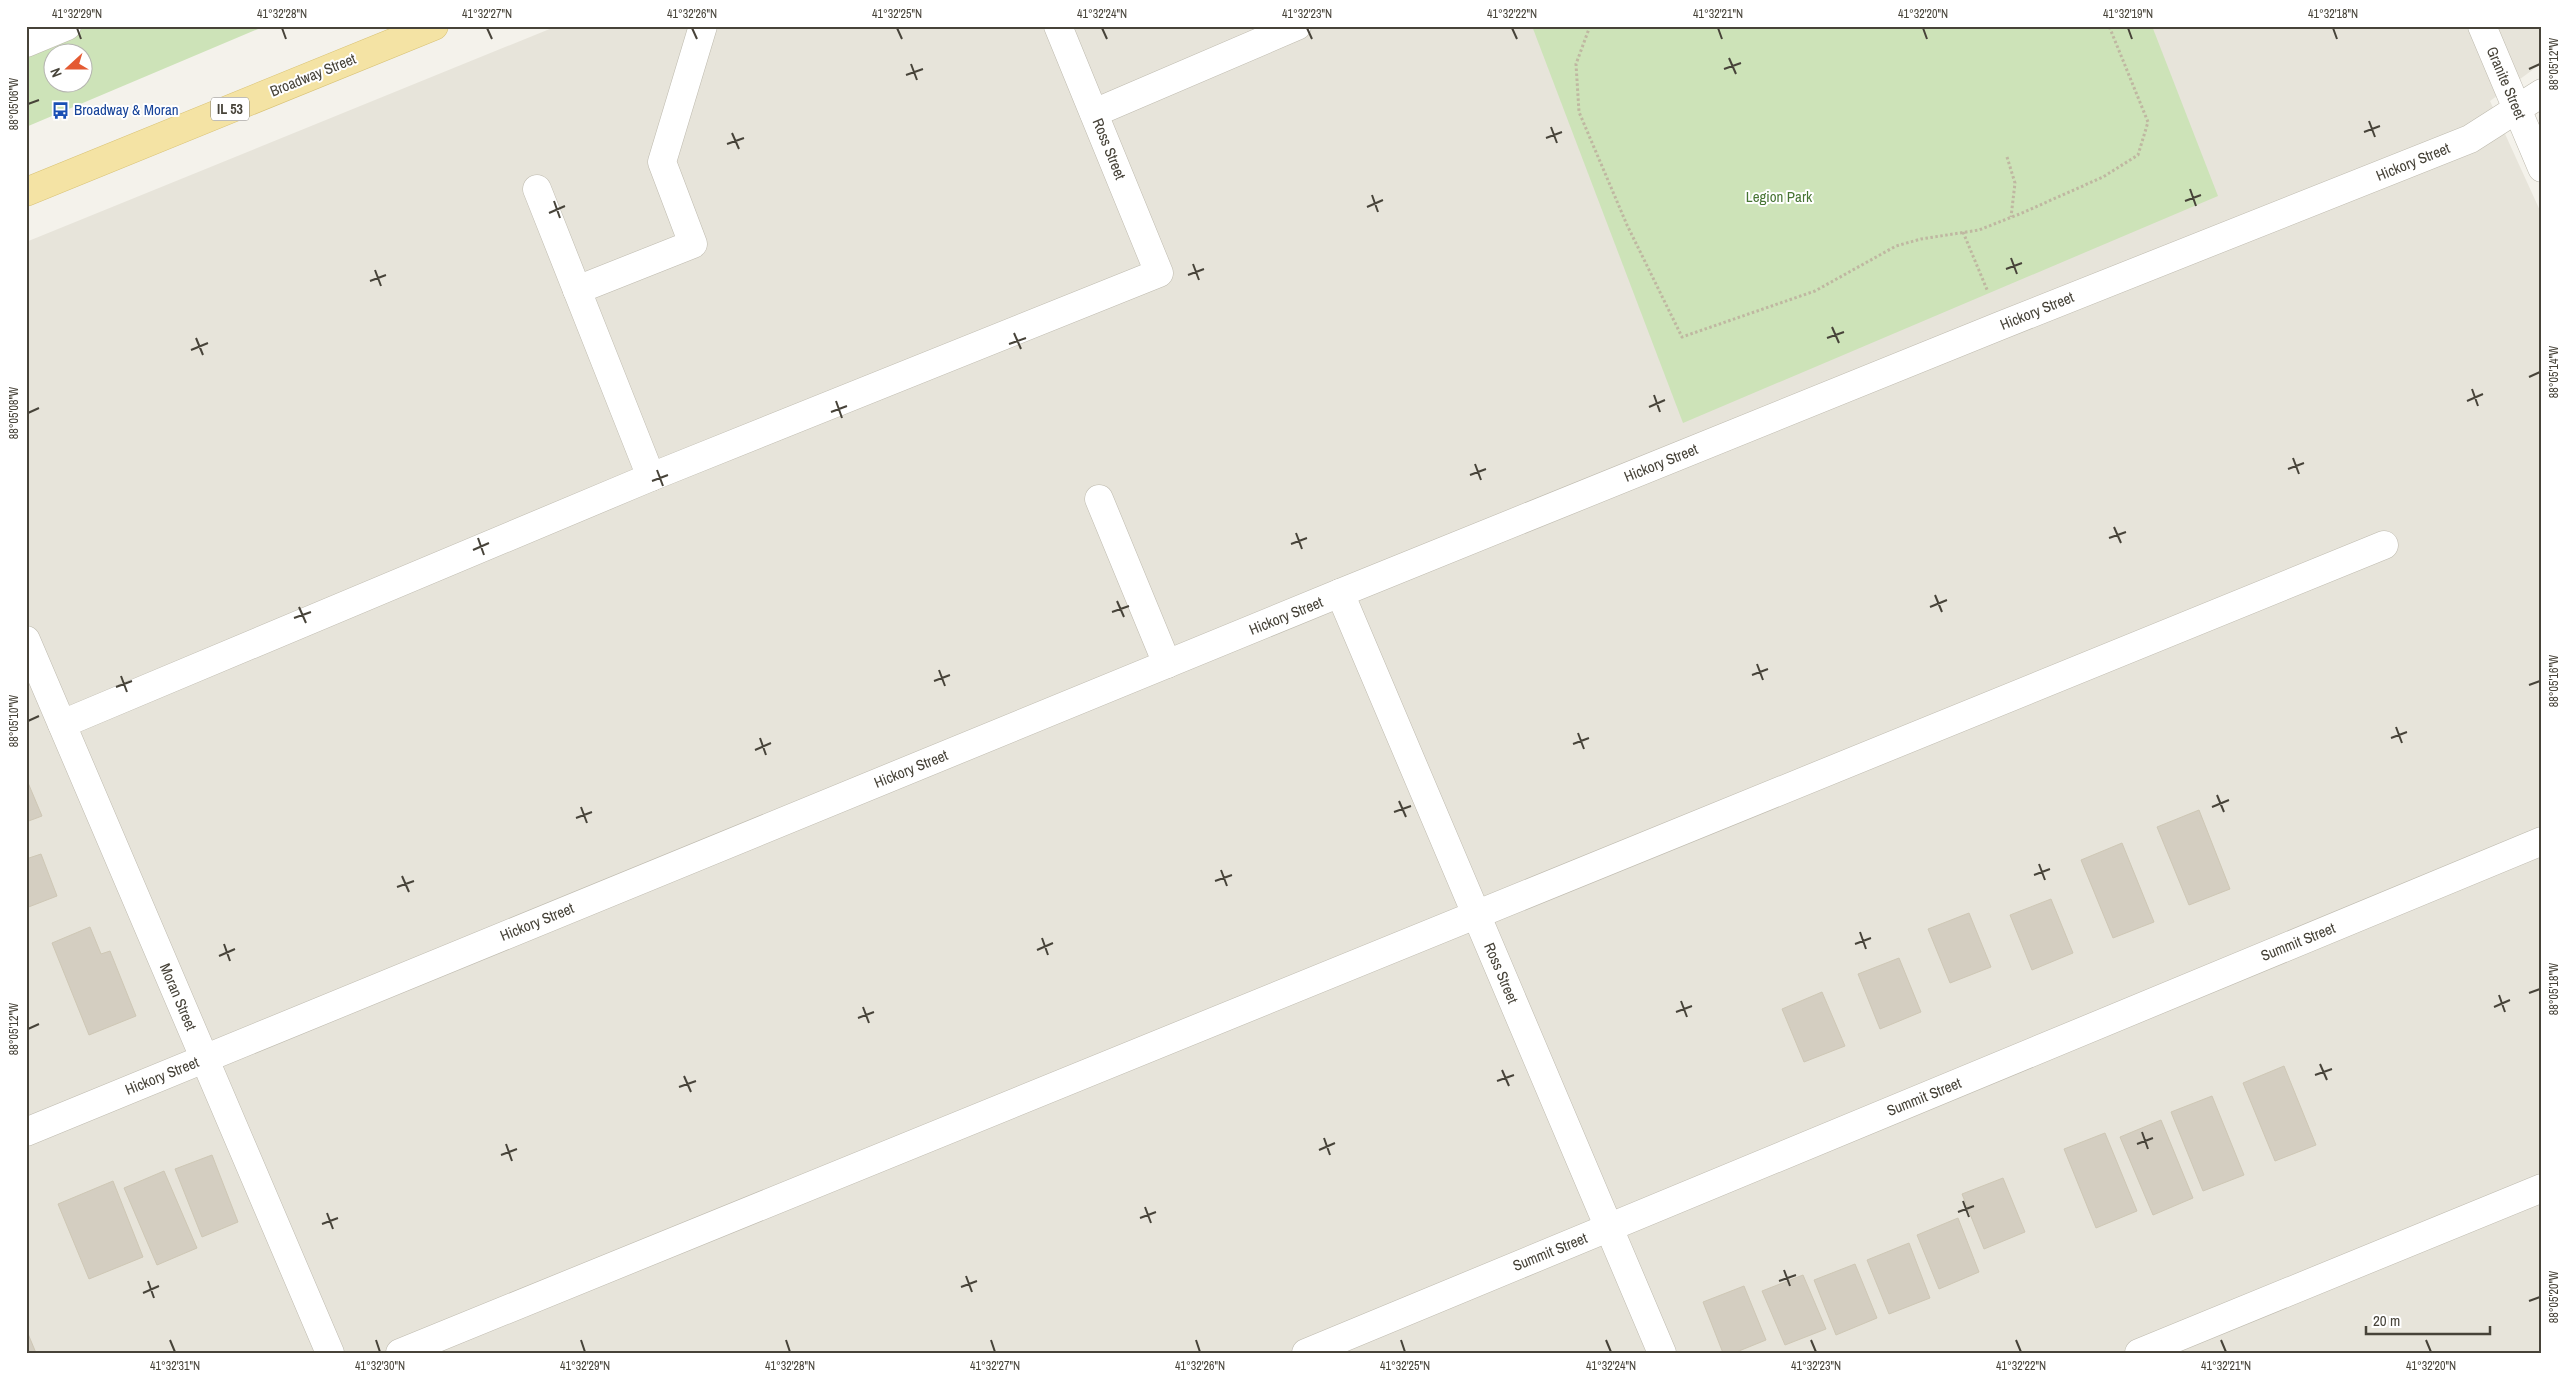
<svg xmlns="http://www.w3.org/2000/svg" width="2568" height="1379" viewBox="0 0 2568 1379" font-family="'Archivo Narrow',sans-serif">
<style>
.residential{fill:#e7e4da}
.green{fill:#cde3b8;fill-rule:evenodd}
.building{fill:#d4cec1;stroke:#cec7b5}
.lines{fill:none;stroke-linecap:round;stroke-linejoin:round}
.minor-casing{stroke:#bebaae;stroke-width:29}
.major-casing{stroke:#d8c275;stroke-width:29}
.path{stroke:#bfb7a1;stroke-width:3;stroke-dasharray:2.5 2.5;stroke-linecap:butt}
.minor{stroke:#fff;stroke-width:28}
.major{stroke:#f4e3a4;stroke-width:28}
.ticks{fill:none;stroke:#474339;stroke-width:2}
.labels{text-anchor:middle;stroke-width:4;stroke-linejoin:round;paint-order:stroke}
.shield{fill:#fff;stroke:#7e7b74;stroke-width:1}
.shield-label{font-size:14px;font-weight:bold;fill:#474339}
.street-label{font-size:15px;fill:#474339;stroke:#fff}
.transit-label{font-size:15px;fill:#164399;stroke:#fff;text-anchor:start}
.park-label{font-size:15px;fill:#467432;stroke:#fff}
.neatline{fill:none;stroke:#474339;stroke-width:2}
.ticks-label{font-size:12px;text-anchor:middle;fill:#474339}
</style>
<rect width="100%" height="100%" fill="#f4f2eb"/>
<polygon class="residential" points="557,26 2542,26 2542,63 2490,101 2542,215 2542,1353 26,1353 26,242"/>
<g class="green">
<path d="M26 26H265L26 127ZM52 52H82V82H52Z"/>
<polygon points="1532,26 2152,26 2218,196 1683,423"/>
</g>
<g class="building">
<polygon points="26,778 42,816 26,822"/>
<polygon points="2199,810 2230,889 2189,905 2157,827"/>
<polygon points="2122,843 2154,922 2113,938 2081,860"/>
<polygon points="41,854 57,896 26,908 26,859"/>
<polygon points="2051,899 2073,953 2032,970 2010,915"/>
<polygon points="1969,913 1991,967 1950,983 1928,929"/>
<polygon points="90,927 101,954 110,951 136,1016 89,1035 52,943"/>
<polygon points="1899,958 1921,1012 1880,1029 1858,974"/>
<polygon points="1822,992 1845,1046 1804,1062 1782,1009"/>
<polygon points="2284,1066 2316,1145 2275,1161 2243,1083"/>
<polygon points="2212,1096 2244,1175 2203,1191 2171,1112"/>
<polygon points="2161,1120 2193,1198 2153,1215 2120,1137"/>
<polygon points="2105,1133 2137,1211 2096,1228 2064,1149"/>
<polygon points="212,1155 238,1222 202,1237 175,1169"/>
<polygon points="164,1171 197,1248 157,1265 124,1188"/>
<polygon points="2003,1178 2025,1232 1984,1249 1962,1194"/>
<polygon points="113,1181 143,1257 89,1279 58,1204"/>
<polygon points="1958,1218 1979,1272 1939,1289 1917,1235"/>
<polygon points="1909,1243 1930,1298 1889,1314 1867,1260"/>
<polygon points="1855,1264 1877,1318 1836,1335 1814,1280"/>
<polygon points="1803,1275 1826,1329 1785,1345 1762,1291"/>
<polygon points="1744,1286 1766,1340 1734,1353 1723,1353 1703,1302"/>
<polygon points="26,1329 36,1353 26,1353"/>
</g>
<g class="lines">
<defs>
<g id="minor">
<polyline points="2482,26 2542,168"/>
<polyline points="26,43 67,26"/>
<polyline points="1094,113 1297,26"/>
<polyline points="537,189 651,477"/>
<polyline points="577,290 693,244 662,162 703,26"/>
<polyline points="1099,499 1167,664"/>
<polyline points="1340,593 1662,1353"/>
<polyline points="26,640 330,1353"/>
<polyline points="62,724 651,477 1159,273 1058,26"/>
<polyline points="26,1132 1340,593 2002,325 2470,139 2542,93"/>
<polyline points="400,1353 2384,545"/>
<polyline points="1306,1353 2542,841"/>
<polyline points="2139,1353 2542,1188"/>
</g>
<polyline id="major" points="26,192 434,26"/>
</defs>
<use href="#minor" class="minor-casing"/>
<use href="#major" class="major-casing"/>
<g class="path">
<polyline points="1590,26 1576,64 1579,112 1627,225 1682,337 1815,291 1896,246 1921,239 1979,230 2022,213 2103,177 2138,155 2148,122 2109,26"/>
<polyline points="2007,157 2015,183 2011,217"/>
<polyline points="1963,232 1988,292"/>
</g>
<use href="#minor" class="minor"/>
<use href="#major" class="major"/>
</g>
<path class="ticks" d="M77 28 81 39M282 28 286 39M487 28 492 39M692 28 697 39M897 28 902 39M1102 28 1107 39M1307 28 1312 39M1512 28 1517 39M1718 28 1722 39M1923 28 1927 39M2128 28 2132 39M2333 28 2337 39M1729 58 1736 74M911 64 917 80M1724 69 1741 63M2529 69 2540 64M906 75 923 69M28 104 39 100M2369 121 2375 137M1551 127 1557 143M2364 132 2380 126M732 133 739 149M1546 138 1562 132M727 144 744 138M2190 189 2196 206M1372 195 1378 212M554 201 560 218M2185 201 2201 195M1367 207 1383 200M549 213 565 206M2011 258 2017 274M1193 264 1199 280M2006 269 2022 263M375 270 381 286M1188 275 1204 269M370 281 386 275M1832 327 1839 343M1014 333 1021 349M196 338 203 355M1827 338 1844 332M1009 344 1026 338M191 350 208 343M2529 377 2540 372M2472 389 2478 406M1654 395 1660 412M836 401 842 418M2467 401 2483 394M1649 407 1665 400M831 412 847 406M28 413 39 408M2293 458 2299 474M1475 464 1481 480M2288 469 2304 463M657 470 663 486M1470 475 1486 469M652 481 668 475M2114 527 2121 543M1296 533 1302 549M478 538 484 555M2109 538 2126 532M1291 544 1307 538M473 550 489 543M1935 595 1942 612M1117 601 1124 617M299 607 306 623M1930 607 1947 600M1112 612 1129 606M294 618 311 612M1757 664 1763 680M939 670 945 686M1752 675 1768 669M121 676 127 692M934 681 950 675M2529 685 2540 681M116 687 132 681M28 721 39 716M2396 727 2402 743M1578 733 1584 749M760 738 766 755M2391 738 2407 732M1573 744 1589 738M755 750 771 743M2217 795 2224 812M1399 801 1406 817M581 807 587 823M2212 807 2229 800M1394 812 1411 806M576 818 592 812M2039 864 2045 880M1221 870 1227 886M2034 875 2050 869M402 876 409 892M1215 881 1232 875M397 887 414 881M1860 932 1866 949M1042 938 1048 955M224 944 230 961M1855 944 1871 938M1037 950 1053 943M219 956 235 949M2529 993 2540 989M2499 995 2505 1012M1681 1001 1687 1017M863 1007 869 1023M2494 1007 2510 1000M1676 1012 1692 1006M858 1018 874 1012M28 1029 39 1024M2320 1064 2327 1080M1502 1070 1509 1086M2315 1075 2332 1069M684 1076 691 1092M1497 1081 1514 1075M679 1087 696 1081M2142 1132 2148 1149M1324 1138 1330 1155M506 1144 512 1161M2137 1144 2153 1138M1319 1150 1335 1143M501 1155 517 1149M1963 1201 1969 1217M1145 1207 1151 1223M1958 1212 1974 1206M327 1213 333 1229M1140 1218 1156 1212M322 1224 338 1218M1784 1270 1790 1286M966 1276 972 1292M148 1281 154 1298M1779 1281 1796 1275M961 1287 977 1281M143 1293 159 1286M2529 1301 2540 1297M170 1340 175 1352M376 1340 380 1352M581 1340 585 1352M786 1340 790 1352M991 1340 995 1352M1196 1340 1200 1352M1401 1340 1405 1352M1606 1340 1611 1352M1811 1340 1816 1352M2016 1340 2021 1352M2221 1340 2226 1352M2426 1340 2431 1352"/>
<defs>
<symbol id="bus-bare" viewBox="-9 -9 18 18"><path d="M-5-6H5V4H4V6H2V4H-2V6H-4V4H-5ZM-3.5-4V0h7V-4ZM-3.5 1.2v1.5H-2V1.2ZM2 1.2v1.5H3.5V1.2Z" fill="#1a4fb4" stroke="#fff" stroke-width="2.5" paint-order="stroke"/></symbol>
</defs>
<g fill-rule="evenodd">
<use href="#bus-bare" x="48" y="98" width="25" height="25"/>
</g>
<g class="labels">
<rect class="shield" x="211" y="97.5" width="38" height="23" rx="4"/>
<g class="shield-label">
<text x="230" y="114">IL 53</text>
</g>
<g class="street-label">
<text transform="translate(313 75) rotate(-22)" y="5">Broadway Street</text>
<text transform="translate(2506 83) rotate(67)" y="5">Granite Street</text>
<text transform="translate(1109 149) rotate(68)" y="5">Ross Street</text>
<text transform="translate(2413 162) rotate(-22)" y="5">Hickory Street</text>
<text transform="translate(2037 311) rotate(-22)" y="5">Hickory Street</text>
<text transform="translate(1661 463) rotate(-22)" y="5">Hickory Street</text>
<text transform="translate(1286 616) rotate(-22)" y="5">Hickory Street</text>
<text transform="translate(911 769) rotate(-22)" y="5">Hickory Street</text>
<text transform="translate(537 922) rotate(-22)" y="5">Hickory Street</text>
<text transform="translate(2298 942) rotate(-22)" y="5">Summit Street</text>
<text transform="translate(1501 973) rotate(67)" y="5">Ross Street</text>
<text transform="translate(178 997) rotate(67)" y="5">Moran Street</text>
<text transform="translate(162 1076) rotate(-22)" y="5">Hickory Street</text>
<text transform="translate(1924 1097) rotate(-22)" y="5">Summit Street</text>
<text transform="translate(1550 1252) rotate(-22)" y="5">Summit Street</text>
</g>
<g class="transit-label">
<text x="74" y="115">Broadway &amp; Moran</text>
</g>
<g class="park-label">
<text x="1779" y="202">Legion Park</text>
</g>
</g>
<rect width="2568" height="1379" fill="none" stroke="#ffffff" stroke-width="55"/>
<g transform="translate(68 68) rotate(249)"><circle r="24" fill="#ffffff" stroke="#b5b4b0"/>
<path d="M0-4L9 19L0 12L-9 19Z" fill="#e45a32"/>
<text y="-8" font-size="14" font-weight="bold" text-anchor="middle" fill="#474339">N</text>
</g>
<path d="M2366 1326v8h124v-8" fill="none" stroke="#474339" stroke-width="2.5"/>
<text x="2373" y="1326" font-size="15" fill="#474339" stroke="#ffffff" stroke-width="4" paint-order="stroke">20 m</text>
<rect x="28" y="28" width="2512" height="1324" class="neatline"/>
<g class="ticks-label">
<text x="77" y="18">41°32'29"N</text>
<text x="282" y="18">41°32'28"N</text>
<text x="487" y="18">41°32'27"N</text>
<text x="692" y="18">41°32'26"N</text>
<text x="897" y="18">41°32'25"N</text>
<text x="1102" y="18">41°32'24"N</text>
<text x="1307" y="18">41°32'23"N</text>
<text x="1512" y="18">41°32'22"N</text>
<text x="1718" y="18">41°32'21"N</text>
<text x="1923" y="18">41°32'20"N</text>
<text x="2128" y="18">41°32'19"N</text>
<text x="2333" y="18">41°32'18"N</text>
<text transform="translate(2554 64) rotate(-90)" y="4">88°05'12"W</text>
<text transform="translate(14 104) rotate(-90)" y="4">88°05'06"W</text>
<text transform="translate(2554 372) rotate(-90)" y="4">88°05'14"W</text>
<text transform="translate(14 413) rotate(-90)" y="4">88°05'08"W</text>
<text transform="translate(2554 681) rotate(-90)" y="4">88°05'16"W</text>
<text transform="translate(14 721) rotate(-90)" y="4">88°05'10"W</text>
<text transform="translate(2554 989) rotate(-90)" y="4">88°05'18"W</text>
<text transform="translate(14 1029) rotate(-90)" y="4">88°05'12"W</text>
<text transform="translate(2554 1297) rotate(-90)" y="4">88°05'20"W</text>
<text x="175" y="1370">41°32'31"N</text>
<text x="380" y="1370">41°32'30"N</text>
<text x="585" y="1370">41°32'29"N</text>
<text x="790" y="1370">41°32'28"N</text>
<text x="995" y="1370">41°32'27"N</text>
<text x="1200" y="1370">41°32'26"N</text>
<text x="1405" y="1370">41°32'25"N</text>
<text x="1611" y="1370">41°32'24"N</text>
<text x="1816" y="1370">41°32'23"N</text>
<text x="2021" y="1370">41°32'22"N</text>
<text x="2226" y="1370">41°32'21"N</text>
<text x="2431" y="1370">41°32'20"N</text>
</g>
</svg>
